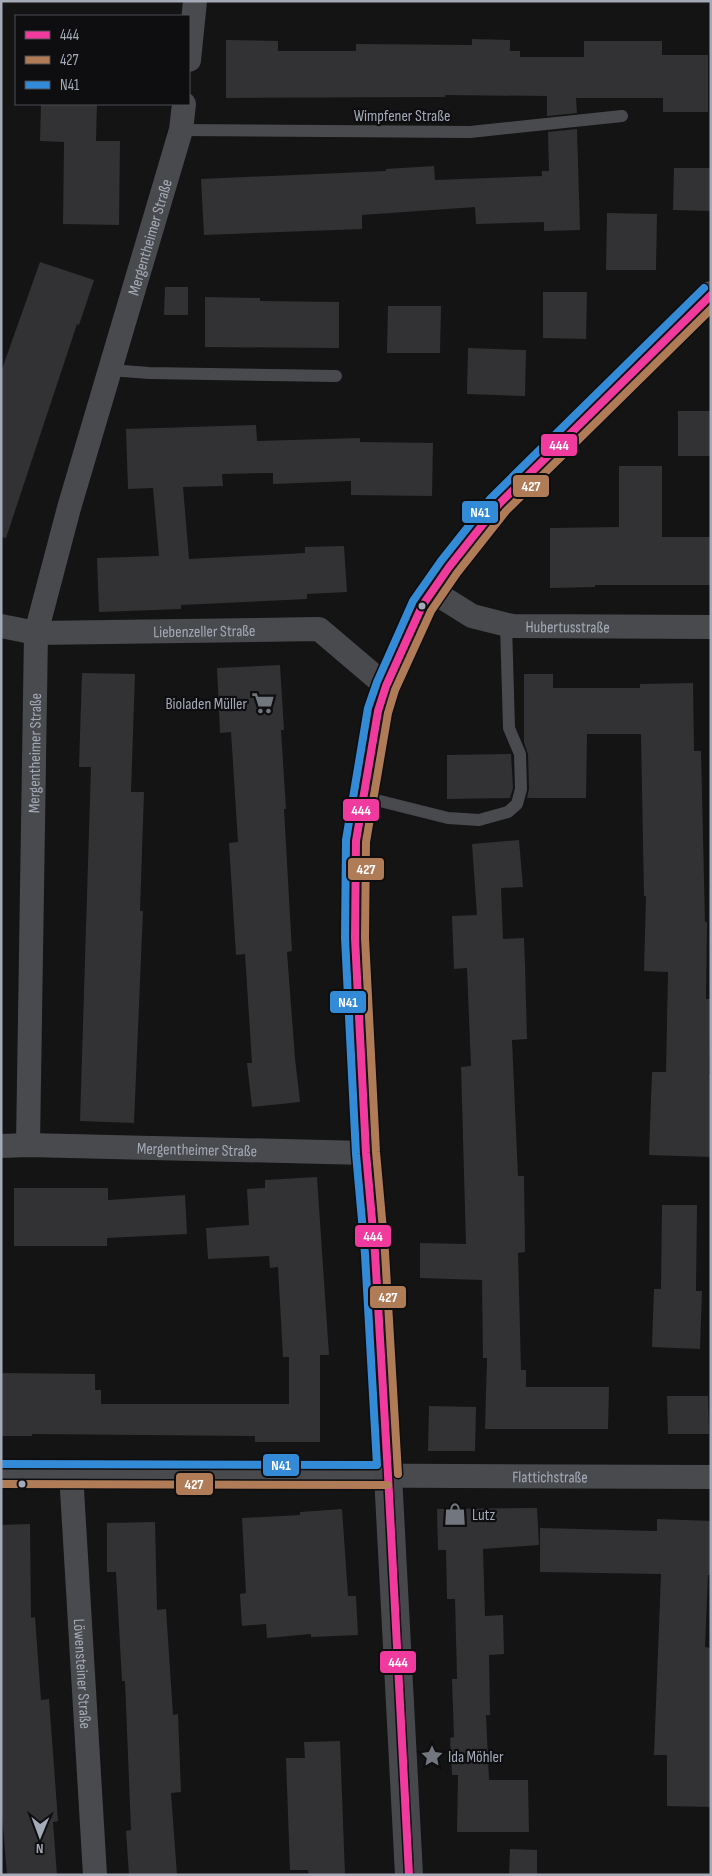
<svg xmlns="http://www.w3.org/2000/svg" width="712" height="1876" viewBox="0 0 712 1876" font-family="'Sofia Sans Condensed',sans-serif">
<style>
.building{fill:#323234}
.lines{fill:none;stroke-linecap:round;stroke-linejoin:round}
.service{stroke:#484a4d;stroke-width:12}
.minor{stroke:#484a4d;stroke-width:24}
.secondary{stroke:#46484c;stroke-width:28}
.bus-1-casing{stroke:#0e0e10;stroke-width:11}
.bus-2-casing{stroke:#0e0e10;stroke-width:11}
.bus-3-casing{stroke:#0e0e10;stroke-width:11}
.bus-1{stroke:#f13a9d;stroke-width:8}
.bus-2{stroke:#b07c57;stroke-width:8}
.bus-3{stroke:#338bd7;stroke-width:8}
.bus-dot{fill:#a4aab7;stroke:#0e0e10;stroke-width:2}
.labels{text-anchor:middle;stroke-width:4.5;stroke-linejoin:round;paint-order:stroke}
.street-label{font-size:16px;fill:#a4aab7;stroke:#0e0e10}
.poi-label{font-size:16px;fill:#a4aab7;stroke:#0e0e10;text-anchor:start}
.line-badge{stroke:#0e0e10;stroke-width:2}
.badge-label{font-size:14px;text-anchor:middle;font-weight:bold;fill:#fff}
</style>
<rect width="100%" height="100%" fill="#141414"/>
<g class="building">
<polygon points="472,39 510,40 510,51 520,51 520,57 584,57 584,41 662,41 662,55 708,55 708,112 663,112 663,98 576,98 577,113 547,116 547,96 445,95 445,97 226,98 226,40 278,41 278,51 356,51 356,44 472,45"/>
<polygon points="41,104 97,104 96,141 120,141 119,225 63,224 64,142 40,141"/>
<polygon points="577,129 580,230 544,231 544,222 476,224 475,207 362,215 362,229 204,235 201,179 386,171 386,169 434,166 435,180 542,176 542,171 549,171 548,132"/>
<polygon points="674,168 711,168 711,211 673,210"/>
<polygon points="607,213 657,214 656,270 606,270"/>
<polygon points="40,262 94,280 79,325 77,324 6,538 1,537 1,372"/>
<polygon points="165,287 188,287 188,315 164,315"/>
<polygon points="543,292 587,292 586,339 543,338"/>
<polygon points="205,297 260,298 260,301 339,302 339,348 205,347"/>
<polygon points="388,306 441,306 440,353 387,353"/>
<polygon points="468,348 526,350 525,396 467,394"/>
<rect x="678" y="411" width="33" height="45"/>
<polygon points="256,425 257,441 360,438 360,442 433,443 432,496 351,495 351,481 273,484 273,473 222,474 223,486 183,487 189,559 305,553 305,547 344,546 347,592 307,594 307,599 181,605 181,609 99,612 97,558 159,556 153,488 128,489 126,429"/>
<polygon points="619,466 662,466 662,537 711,537 711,585 595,585 595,587 550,588 550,528 619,527"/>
<polygon points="280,665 284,730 281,730 286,809 284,809 292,951 287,952 295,1058 300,1102 252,1107 247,1063 252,1063 245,954 236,955 229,843 238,842 231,732 220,733 217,668"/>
<polygon points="82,673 135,674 131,792 144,792 140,911 143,911 134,1123 80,1121 91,767 79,767"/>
<polygon points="524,674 553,674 553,688 640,688 640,684 693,683 694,751 701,751 705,922 707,922 706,999 711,999 709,1074 711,1074 711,1157 649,1155 652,1072 666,1072 668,972 644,971 646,896 644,896 641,734 587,734 586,798 527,798 529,789 528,754 524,742"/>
<polygon points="511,754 513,788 510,798 447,799 447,755"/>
<polygon points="519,840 523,887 501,888 503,939 524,938 525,966 527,1039 512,1040 518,1176 524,1176 525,1252 518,1253 521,1370 526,1370 526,1387 609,1387 608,1429 485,1429 487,1358 483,1358 482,1280 420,1278 420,1243 466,1244 461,1067 471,1066 467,968 454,969 452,916 477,915 472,844"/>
<polygon points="317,1177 329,1355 320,1355 320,1442 255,1442 255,1436 32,1434 32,1436 1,1436 1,1373 95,1374 95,1390 101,1390 101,1404 289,1404 289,1357 283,1357 278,1267 270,1268 269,1256 208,1259 206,1228 249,1225 247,1189 265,1188 265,1180"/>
<polygon points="14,1188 108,1188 108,1200 185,1195 187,1234 107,1238 107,1246 14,1246"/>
<polygon points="662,1205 697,1205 696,1291 702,1291 700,1349 652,1347 654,1289 661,1289"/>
<polygon points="667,1396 708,1396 709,1434 668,1434"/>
<polygon points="429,1406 476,1407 475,1451 428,1451"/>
<polygon points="537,1508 539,1545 483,1549 485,1616 503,1615 504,1654 489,1655 490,1715 486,1715 489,1780 528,1780 529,1832 457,1832 458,1775 452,1775 450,1738 454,1737 452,1679 457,1679 455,1599 447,1599 446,1550 438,1550 437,1509"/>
<polygon points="342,1509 348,1596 356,1596 358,1635 311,1637 311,1634 267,1638 266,1624 242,1626 240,1594 246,1593 242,1518 300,1515 300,1512"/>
<polygon points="657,1519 711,1521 711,1575 708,1575 705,1647 711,1648 711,1807 667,1806 667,1755 654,1755 661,1574 540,1572 540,1528 657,1531"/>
<polygon points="155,1522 157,1610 166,1609 173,1715 178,1714 181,1792 171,1793 177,1875 129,1875 126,1831 131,1830 125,1681 122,1681 116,1572 107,1572 107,1523"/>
<polygon points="30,1524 31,1618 35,1617 41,1700 49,1699 58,1821 53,1822 57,1875 7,1875 1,1802 1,1525"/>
<polygon points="340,1741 345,1875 309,1875 308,1870 290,1870 286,1758 305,1758 304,1742"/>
<polygon points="510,1849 537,1850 537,1875 509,1875"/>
</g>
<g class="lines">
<g class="service">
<polyline points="181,130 470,132 622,116"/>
<polyline points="110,370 149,373 336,376"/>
<polyline points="364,797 448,818 479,820 508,812 517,804 521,789 520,754 509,728 506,624"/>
</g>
<g class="minor">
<polyline points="189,60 195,1"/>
<path id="s1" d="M432 591 472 616 512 626 711 627"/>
<path id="s2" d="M1 626 36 633 319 629 386 686"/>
<path id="s3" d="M28 1145 36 633 69 508 181 130 184 104"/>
<path id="s4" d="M1 1146 28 1145 366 1153"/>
<path id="s5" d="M71 1473 95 1875"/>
<path id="s6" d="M1 1474 711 1477"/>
</g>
<polyline class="secondary" points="409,1875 388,1475 375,1253 366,1153 355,938 356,841 378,711 386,686 422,606 449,567 499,504 711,295"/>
<defs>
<polyline id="bus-1" points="409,1875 388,1475 375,1253 366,1153 355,938 356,841 378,711 386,686 422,606 449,567 499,504 711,295"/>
<g id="bus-2">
<polyline points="398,1474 385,1252 376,1152 365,938 366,842 388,713 395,690 431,611 457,573 506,511 711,309"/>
<polyline points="1,1484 388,1485"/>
</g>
<polyline id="bus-3" points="1,1464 377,1465 365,1254 356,1154 345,938 346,840 368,708 377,682 413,601 441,561 491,498 704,288"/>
</defs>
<use href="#bus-1" class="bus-1-casing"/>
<use href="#bus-2" class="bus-2-casing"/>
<use href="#bus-3" class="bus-3-casing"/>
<use href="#bus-1" class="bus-1"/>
<use href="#bus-2" class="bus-2"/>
<use href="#bus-3" class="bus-3"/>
</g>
<defs>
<symbol id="supermarket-bare" viewBox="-9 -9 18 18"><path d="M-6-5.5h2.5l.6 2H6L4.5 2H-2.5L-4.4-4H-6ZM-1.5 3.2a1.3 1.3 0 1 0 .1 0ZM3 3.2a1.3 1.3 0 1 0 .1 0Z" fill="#72767e" stroke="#0e0e10" stroke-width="2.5" paint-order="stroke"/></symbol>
<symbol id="shop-bare" viewBox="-9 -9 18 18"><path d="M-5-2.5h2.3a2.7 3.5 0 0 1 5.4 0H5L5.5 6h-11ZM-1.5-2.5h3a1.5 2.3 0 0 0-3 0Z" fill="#72767e" stroke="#0e0e10" stroke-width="2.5" paint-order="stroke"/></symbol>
<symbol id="sight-bare" viewBox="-9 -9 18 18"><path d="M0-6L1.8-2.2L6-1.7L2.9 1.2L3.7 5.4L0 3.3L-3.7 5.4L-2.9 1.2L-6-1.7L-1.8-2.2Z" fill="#72767e" stroke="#0e0e10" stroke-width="2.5" paint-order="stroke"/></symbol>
</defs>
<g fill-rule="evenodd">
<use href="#supermarket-bare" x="247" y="687" width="32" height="32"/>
<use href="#shop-bare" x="439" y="1498" width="32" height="32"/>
<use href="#sight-bare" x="416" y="1740" width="32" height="32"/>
</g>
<g class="bus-dot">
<circle cx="422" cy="606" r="4.5"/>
<circle cx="22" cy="1484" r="4.5"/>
</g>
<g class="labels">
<g class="street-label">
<text x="402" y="121">Wimpfener Straße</text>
<text dy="6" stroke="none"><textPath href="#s3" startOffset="924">Mergentheimer Straße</textPath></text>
<text dy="6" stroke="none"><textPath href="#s1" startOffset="144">Hubertusstraße</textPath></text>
<text dy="6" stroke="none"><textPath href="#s2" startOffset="204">Liebenzeller Straße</textPath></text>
<text dy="6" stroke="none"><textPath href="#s3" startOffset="392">Mergentheimer Straße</textPath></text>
<text dy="6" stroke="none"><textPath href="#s4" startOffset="196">Mergentheimer Straße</textPath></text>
<text dy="6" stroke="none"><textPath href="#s6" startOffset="549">Flattichstraße</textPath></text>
<text dy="6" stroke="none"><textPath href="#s5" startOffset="201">Löwensteiner Straße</textPath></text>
</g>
<g class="poi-label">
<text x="247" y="709" text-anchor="end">Bioladen Müller</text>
<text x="472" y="1520">Lutz</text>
<text x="448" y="1762">Ida Möhler</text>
</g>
</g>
<g class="line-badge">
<rect x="540" y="433" width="38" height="24" rx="5" fill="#f13a9d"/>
<rect x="512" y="474" width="38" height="24" rx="5" fill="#b07c57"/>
<rect x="461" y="500" width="38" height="24" rx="5" fill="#338bd7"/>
<rect x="342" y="798" width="38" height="24" rx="5" fill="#f13a9d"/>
<rect x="347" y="857" width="38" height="24" rx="5" fill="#b07c57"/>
<rect x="329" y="990" width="38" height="24" rx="5" fill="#338bd7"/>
<rect x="354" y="1224" width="38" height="24" rx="5" fill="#f13a9d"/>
<rect x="369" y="1285" width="38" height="24" rx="5" fill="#b07c57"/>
<rect x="262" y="1453" width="38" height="24" rx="5" fill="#338bd7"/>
<rect x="175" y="1472" width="39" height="24" rx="5" fill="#b07c57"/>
<rect x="379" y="1650" width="38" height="24" rx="5" fill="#f13a9d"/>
</g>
<g class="badge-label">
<text x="559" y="450">444</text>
<text x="531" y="491">427</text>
<text x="480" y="517">N41</text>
<text x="361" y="815">444</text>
<text x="366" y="874">427</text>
<text x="348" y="1007">N41</text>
<text x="373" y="1241">444</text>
<text x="388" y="1302">427</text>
<text x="281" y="1470">N41</text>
<text x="194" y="1489">427</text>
<text x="398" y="1667">444</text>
</g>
<rect width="712" height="1876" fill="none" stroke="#a4aab7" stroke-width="5"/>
<rect x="15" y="15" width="175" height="90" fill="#0e0e10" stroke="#4a4c53"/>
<rect x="25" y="31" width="25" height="8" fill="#f13a9d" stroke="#4a4c53"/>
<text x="60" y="40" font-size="15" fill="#a4aab7">444</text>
<rect x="25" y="56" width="25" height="8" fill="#b07c57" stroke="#4a4c53"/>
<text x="60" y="65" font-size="15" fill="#a4aab7">427</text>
<rect x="25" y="81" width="25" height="8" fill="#338bd7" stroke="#4a4c53"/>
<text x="60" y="90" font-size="15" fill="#a4aab7">N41</text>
<g transform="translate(40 1836) rotate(181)" stroke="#0e0e10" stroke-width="4" paint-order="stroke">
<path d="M0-4L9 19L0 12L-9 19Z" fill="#a4aab7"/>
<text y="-8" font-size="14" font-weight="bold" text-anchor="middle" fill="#a4aab7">N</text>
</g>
</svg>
